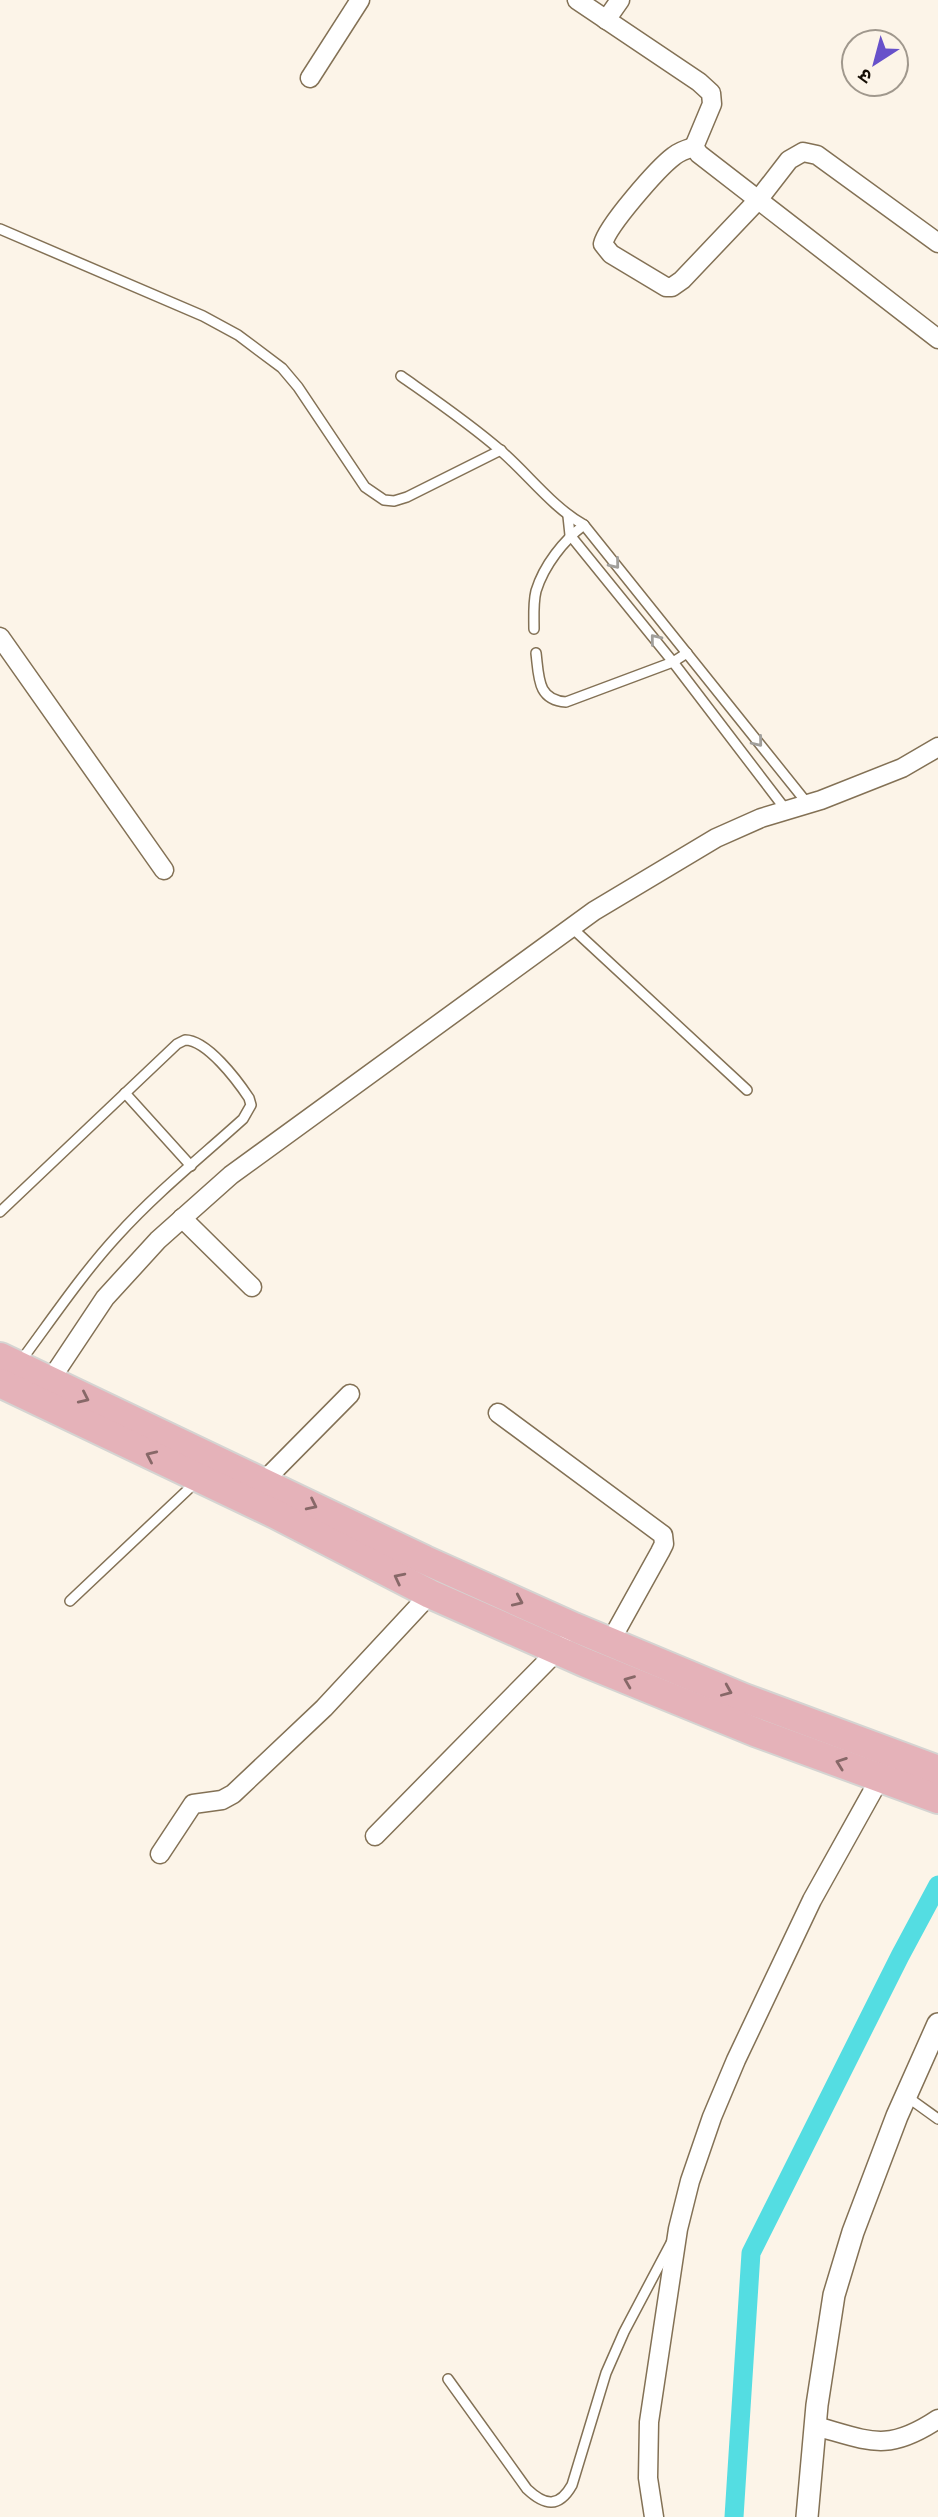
<svg xmlns="http://www.w3.org/2000/svg" width="938" height="2517" viewBox="0 0 938 2517" font-family="'PT Sans Narrow','Noto Sans Devanagari',sans-serif">
<style>
.lines{fill:none;stroke-linecap:round;stroke-linejoin:round}
.canal{stroke:#54dde2;stroke-width:19}
.service-casing{stroke:#837155;stroke-width:12}
.minor-casing{stroke:#837155;stroke-width:21}
.tertiary-casing{stroke:#837155;stroke-width:24}
.primary-casing{stroke:#d5d4d2;stroke-width:32}
.service{stroke:#fff;stroke-width:9}
.minor{stroke:#fff;stroke-width:18}
.tertiary{stroke:#fff;stroke-width:21}
.primary{stroke:#e5b2b9;stroke-width:28}
.oneway{stroke:#a19f9b}
.oneway2{stroke:#876868}
</style>
<rect width="100%" height="100%" fill="#fcf4e8"/>
<g class="lines">
<polyline class="canal" points="734,2517 751,2253 900,1956 938,1885"/>
<defs>
<g id="service">
<polyline points="0,229 203,316 238,335 282,368 298,387 365,487 384,500 394,501 407,497 501,450"/>
<path d="M401 376C435 400 469 423 500 450 528 474 552 507 584 525L807 803"/>
<polyline points="568,516 570,535 673,662 786,810"/>
<path d="M534 629C534 616 533 603 536 591 544 565 564 540 584 525"/>
<path d="M536 653C539 677 537 700 566 702L673 662 687 653"/>
<polyline points="571,927 747,1090"/>
<polyline points="125,1093 191,1166"/>
<path d="M0 1212 177 1044 185 1040C207 1040 237 1080 249 1098L251 1105 243 1119C201 1157 156 1193 118 1235 82 1274 52 1319 20 1362"/>
<polyline points="70,1601 196,1482"/>
<polyline points="906,2096 938,2119"/>
<path d="M448 2379 527 2489C545 2506 559 2508 572 2485L606 2373 624 2332 671 2243"/>
</g>
<g id="minor">
<polyline points="577,0 699,82 711,93 712,104 694,147 699,154 938,339"/>
<polyline points="606,20 620,0"/>
<polyline points="310,78 360,0"/>
<path d="M694 147C687 149 680 151 674 156 658 168 607 226 603 244L611 254 666 287H672L682 280 758 200 789 160 803 152 817 155 938 243"/>
<polyline points="0,637 164,870"/>
<polyline points="182,1218 252,1287"/>
<polyline points="45,1388 105,1298 158,1240 231,1175 594,911 716,838 761,818 821,800 902,768 938,747"/>
<polyline points="498,1413 663,1535 664,1544 660,1552 610,1642"/>
<polyline points="263,1482 350,1394"/>
<polyline points="375,1836 563,1645"/>
<polyline points="160,1854 193,1804 222,1800 233,1794 324,1708 430,1594"/>
<path d="M815 2426C870 2441 887 2453 938 2419"/>
<polyline points="654,2517 648,2478 649,2422 678,2229 690,2181 712,2117 736,2060 812,1900 880,1778"/>
</g>
<polyline id="tertiary" points="807,2517 817,2405 834,2295 853,2232 897,2116 938,2024"/>
<g id="primary">
<polyline points="0,1357 425,1560 574,1627 744,1698 938,1770"/>
<polyline points="0,1383 275,1514 430,1594 586,1663 755,1732 938,1799"/>
</g>
</defs>
<use href="#service" class="service-casing"/>
<use href="#minor" class="minor-casing"/>
<use href="#tertiary" class="tertiary-casing"/>
<use href="#primary" class="primary-casing"/>
<use href="#service" class="service"/>
<use href="#minor" class="minor"/>
<use href="#tertiary" class="tertiary"/>
<use href="#primary" class="primary"/>
</g>
<defs><path id="oneway-chevron" d="M-2-3.5L2.5 0L-2 3.5" fill="none" stroke-width="1.6" stroke-linecap="round" stroke-linejoin="round" transform="scale(1.75)"/></defs>
<g class="oneway">
<use href="#oneway-chevron" transform="translate(615 564) rotate(51)"/>
<use href="#oneway-chevron" transform="translate(655 639) rotate(-129)"/>
<use href="#oneway-chevron" transform="translate(758 742) rotate(51)"/>
</g>
<g class="oneway2">
<use href="#oneway-chevron" transform="translate(84 1398) rotate(25)"/>
<use href="#oneway-chevron" transform="translate(151 1456) rotate(-155)"/>
<use href="#oneway-chevron" transform="translate(312 1505) rotate(26)"/>
<use href="#oneway-chevron" transform="translate(399 1578) rotate(-153)"/>
<use href="#oneway-chevron" transform="translate(518 1601) rotate(24)"/>
<use href="#oneway-chevron" transform="translate(629 1681) rotate(-158)"/>
<use href="#oneway-chevron" transform="translate(727 1691) rotate(23)"/>
<use href="#oneway-chevron" transform="translate(841 1763) rotate(-160)"/>
</g>
<g transform="translate(875 63) rotate(216)"><circle r="33" fill="#fcf4e8" stroke="#a0988d" stroke-width="2"/>
<path d="M0-5L12 26L0 18L-12 26Z" fill="#6751ca"/>
<text y="-10" font-size="19" font-weight="bold" text-anchor="middle" fill="#150e04">उ</text>
</g>
</svg>
